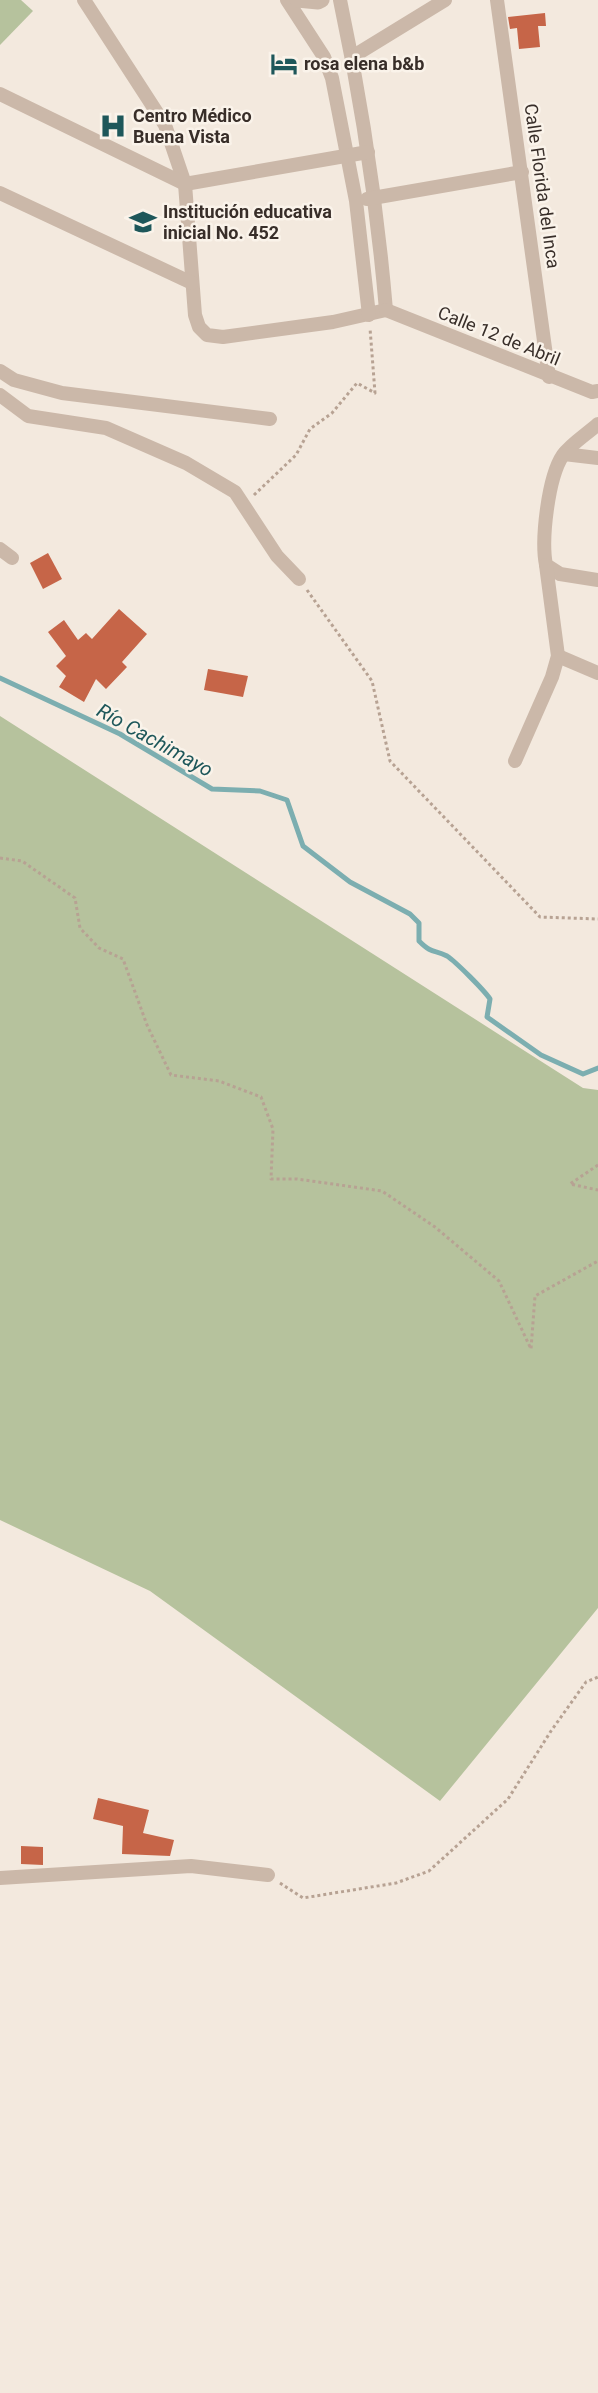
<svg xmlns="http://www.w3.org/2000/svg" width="598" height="2393" viewBox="0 0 598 2393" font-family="Roboto,sans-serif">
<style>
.green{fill:#b6c29d}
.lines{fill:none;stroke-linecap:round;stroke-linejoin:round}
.stream{stroke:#7caeb0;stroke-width:5}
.building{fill:#c66548}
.path{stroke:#b7a293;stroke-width:3;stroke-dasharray:3 3;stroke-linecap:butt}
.minor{stroke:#cbb8a9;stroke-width:14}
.tertiary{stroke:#cbb8a9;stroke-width:15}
.labels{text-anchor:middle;stroke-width:5;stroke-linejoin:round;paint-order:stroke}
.poi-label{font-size:18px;font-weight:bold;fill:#382e29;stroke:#faf3ea;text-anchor:start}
.street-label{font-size:18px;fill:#382e29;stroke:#faf3ea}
.water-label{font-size:20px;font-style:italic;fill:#1e575a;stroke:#faf3ea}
</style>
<rect width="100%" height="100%" fill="#f3e9de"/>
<g class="green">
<polygon points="0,0 21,0 33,11 0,45"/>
<polygon points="0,716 583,1088 598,1090 598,1608 440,1801 150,1591 0,1520"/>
</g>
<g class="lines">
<path class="stream" d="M0 678 120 734 212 789 260 791 287 800 303 846 350 882 410 914 419 923V941C433 955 434 949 447 956 456 962 484 990 490 999L487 1017 541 1055 583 1074 598 1068"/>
</g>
<g class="building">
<polygon points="545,13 546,26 538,26 540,47 519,49 517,28 510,29 508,17"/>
<polygon points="48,553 62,579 43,589 30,563"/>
<polygon points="119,609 147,634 122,662 127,667 106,689 96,679 84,702 59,687 66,676 56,666 66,656 48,632 64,620 78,640 86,633 92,639"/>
<polygon points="208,669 248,676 243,697 204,690"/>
<polygon points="98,1798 149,1810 143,1833 174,1840 170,1856 122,1854 123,1826 93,1819"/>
<polygon points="21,1846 43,1847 43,1865 21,1864"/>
</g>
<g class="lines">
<g class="path">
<polyline points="254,495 296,455 310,429 332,413 357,383 375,393 370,328"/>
<polyline points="307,590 372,681 390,761 540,917 598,919"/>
<polyline points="0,858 22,861 75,898 80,928 99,948 123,959 147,1025 171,1075 219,1081 261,1097 273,1129 271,1179 297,1179 382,1191 435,1227 499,1281 531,1349 535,1296 598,1261"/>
<polyline points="598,1165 570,1184 598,1190"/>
<polyline points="280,1883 303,1898 396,1883 429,1871 508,1799 551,1731 586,1682 598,1677"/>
</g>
<g class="minor">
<polyline points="84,0 165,125 185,184 195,315 199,327 207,335 223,337 333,322 386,310"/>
<polyline points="287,0 324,57 332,78 356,201 369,315"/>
<path d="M340 0C362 103 377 205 386 310"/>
<polyline points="497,0 549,377"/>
<polyline points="352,57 445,0"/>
<polyline points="0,94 185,184 368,152"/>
<polyline points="0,193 192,283"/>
<polyline points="367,199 522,172"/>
<polyline points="386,310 592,392 598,391"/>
<polyline points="0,371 14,380 62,393 270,419"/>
<polyline points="0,395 28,416 106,428 186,463 235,492 277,556 299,579"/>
<path d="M598 424C587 434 571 444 563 455 548 477 541 540 546 565L560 574 598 580"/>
<polyline points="564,454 598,458"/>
<polyline points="0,549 12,558"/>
<polyline points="558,656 598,673"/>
<polyline points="515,761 552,677 558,656 546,565"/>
<polyline points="0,1878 191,1866 268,1875"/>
</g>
<polyline class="tertiary" points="297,0 318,2 322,0"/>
</g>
<defs>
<symbol id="hotel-bare" viewBox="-9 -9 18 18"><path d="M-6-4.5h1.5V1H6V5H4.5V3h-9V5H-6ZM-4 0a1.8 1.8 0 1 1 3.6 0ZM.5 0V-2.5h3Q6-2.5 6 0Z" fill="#1e575a" stroke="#faf3ea" stroke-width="2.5" paint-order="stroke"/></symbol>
<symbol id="hospital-bare" viewBox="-9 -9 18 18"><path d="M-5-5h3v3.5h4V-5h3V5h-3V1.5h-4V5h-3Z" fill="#1e575a" stroke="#faf3ea" stroke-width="2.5" paint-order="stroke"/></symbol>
<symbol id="school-bare" viewBox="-9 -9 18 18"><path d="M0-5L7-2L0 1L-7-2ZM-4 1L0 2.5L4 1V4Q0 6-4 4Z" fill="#1e575a" stroke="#faf3ea" stroke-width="2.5" paint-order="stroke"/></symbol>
</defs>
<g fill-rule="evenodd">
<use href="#hotel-bare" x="265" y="45" width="38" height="38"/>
<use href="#hospital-bare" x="94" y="107" width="38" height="38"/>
<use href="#school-bare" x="124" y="203" width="38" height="38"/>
</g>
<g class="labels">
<g class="poi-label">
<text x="304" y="70">rosa elena b&amp;b</text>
<text x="133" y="122">Centro Médico<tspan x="133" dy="21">Buena Vista</tspan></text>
<text x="163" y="218">Institución educativa<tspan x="163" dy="21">inicial No. 452</tspan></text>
</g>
<g class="street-label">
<text transform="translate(542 186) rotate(82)" y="6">Calle Florida del Inca</text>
<text transform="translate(499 336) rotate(22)" y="6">Calle 12 de Abril</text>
</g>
<g class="water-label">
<text transform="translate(155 740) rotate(29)" y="7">Río Cachimayo</text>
</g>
</g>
</svg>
